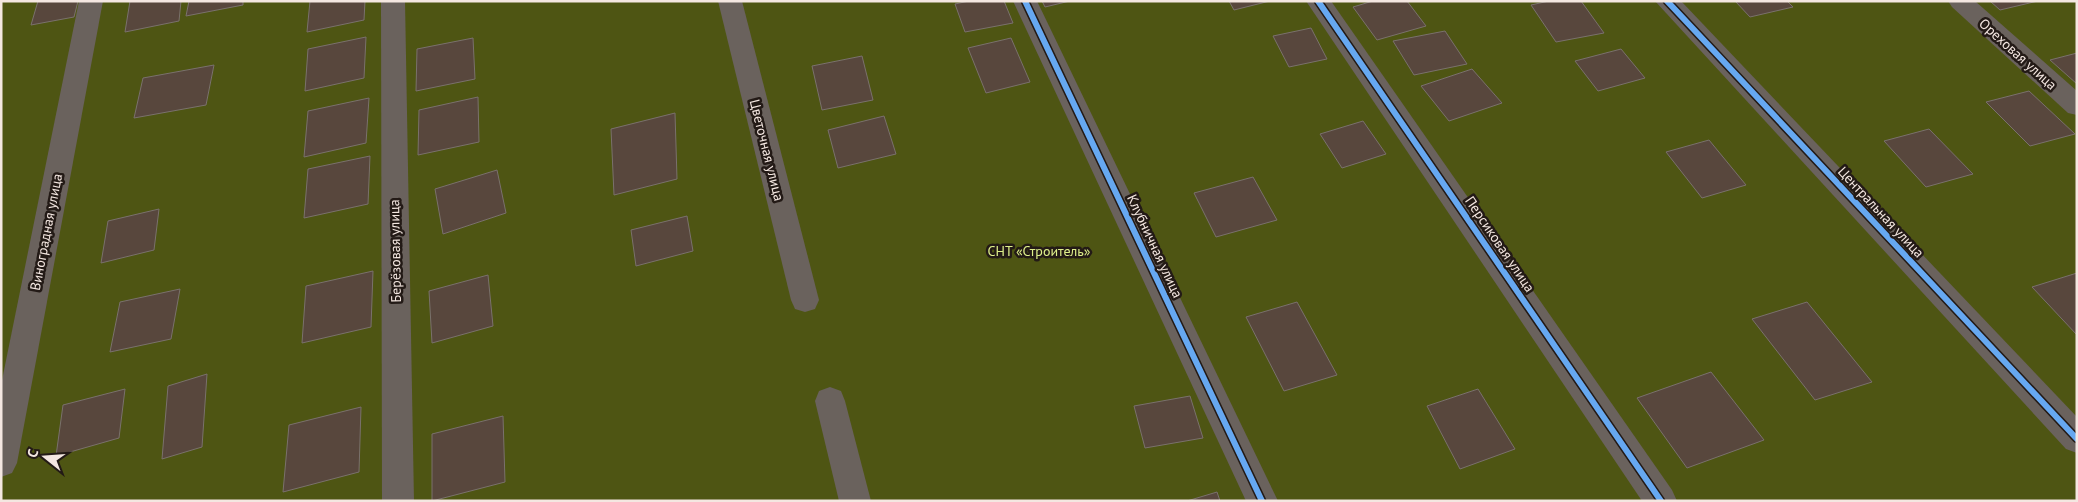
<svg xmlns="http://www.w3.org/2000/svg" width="2078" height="502" viewBox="0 0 2078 502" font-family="'PT Sans',sans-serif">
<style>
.green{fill:#4e5513}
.building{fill:#58473d;stroke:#7a716c}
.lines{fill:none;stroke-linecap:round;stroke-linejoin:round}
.minor{fill:#6a625d;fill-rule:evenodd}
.cycleway-casing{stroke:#231a16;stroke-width:9}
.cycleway{stroke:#66a8f1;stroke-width:6}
.labels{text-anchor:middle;stroke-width:5;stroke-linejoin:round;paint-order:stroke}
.street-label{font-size:14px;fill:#f4e7e1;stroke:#231a16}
.park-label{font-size:14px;fill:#deef8a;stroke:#231a16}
</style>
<rect width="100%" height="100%" fill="#3c322c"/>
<rect class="green" x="1" y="1" width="2076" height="500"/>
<g class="building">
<polygon points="38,1 78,1 74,17 31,25"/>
<polygon points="130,1 181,1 179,21 125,32"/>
<polygon points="189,1 243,1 243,5 186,16"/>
<polygon points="310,1 365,1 364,20 307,32"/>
<polygon points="969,1 1004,1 1013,23 965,32 955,4"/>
<polygon points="1042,1 1070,1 1045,7"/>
<polygon points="1229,1 1270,1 1234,10"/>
<polygon points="1373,1 1407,1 1426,26 1377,40 1353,7"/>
<polygon points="1549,1 1581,1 1604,33 1556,42 1531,5"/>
<polygon points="1735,1 1787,1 1793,7 1750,17"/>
<polygon points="1990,1 2038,1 2000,10"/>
<polygon points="1311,28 1327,59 1289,67 1273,36"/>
<polygon points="1445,31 1467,64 1414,75 1393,41"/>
<polygon points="366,37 364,78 305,91 308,49"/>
<polygon points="473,38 475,79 416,91 417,49"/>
<polygon points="1011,38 1030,82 986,93 968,48"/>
<polygon points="1621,49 1645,78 1598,91 1575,61"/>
<polygon points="2077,53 2077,84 2050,60"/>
<polygon points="862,56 873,100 822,110 812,66"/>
<polygon points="214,65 206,105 134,118 143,78"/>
<polygon points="1472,69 1502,103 1449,121 1421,86"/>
<polygon points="2029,91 2075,134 2030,146 1986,102"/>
<polygon points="478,97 479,142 418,155 419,110"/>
<polygon points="369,98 366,143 304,157 308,111"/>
<polygon points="675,113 677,179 614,195 611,129"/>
<polygon points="884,116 896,154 838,168 828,130"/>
<polygon points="1363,121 1386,154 1342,168 1320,134"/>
<polygon points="1929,129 1973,174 1926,187 1884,141"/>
<polygon points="1709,140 1746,185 1702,198 1666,152"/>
<polygon points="370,156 368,204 304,218 308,169"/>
<polygon points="497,170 506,213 443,234 435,189"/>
<polygon points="1253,177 1277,220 1216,237 1194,193"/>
<polygon points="159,209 154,250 101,263 108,221"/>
<polygon points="687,216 693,251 636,266 631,230"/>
<polygon points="373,271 371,327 302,343 306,286"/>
<polygon points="2077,273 2077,335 2032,287"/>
<polygon points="488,275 493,326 432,343 429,291"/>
<polygon points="180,289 171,339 110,352 120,302"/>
<polygon points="1297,302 1337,375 1284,391 1246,317"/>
<polygon points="1807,302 1872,382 1815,400 1752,319"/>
<polygon points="1711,372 1764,440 1687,468 1637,398"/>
<polygon points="207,374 202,447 162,459 168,386"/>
<polygon points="125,389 119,438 56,456 63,405"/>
<polygon points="1478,389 1515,449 1460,469 1427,406"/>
<polygon points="1190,396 1203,438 1145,448 1134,406"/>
<polygon points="361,407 359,472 283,492 289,425"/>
<polygon points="503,416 505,482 432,501 432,434"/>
<polygon points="1217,492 1220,501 1187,501"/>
</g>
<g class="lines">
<g class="minor">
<polygon points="79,1 103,1 17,463 12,473 1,477 1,385"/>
<polygon points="381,1 405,1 414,501 382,501"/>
<polygon points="718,1 742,1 819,300 815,309 805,312 795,309 791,300"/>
<polygon points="1013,1 1037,1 1278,501 1246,501"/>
<polygon points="1306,1 1331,1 1672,490 1677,501 1642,501"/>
<polygon points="1655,1 1681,1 2077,417 2077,453 2066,449"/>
<polygon points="1948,1 1975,1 2077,91 2077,115 2068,113 1952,7"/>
<polygon points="830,387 841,391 845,401 871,501 839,501 815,401 819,391"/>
</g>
<defs>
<g id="cycleway">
<polyline points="1025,1 1262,501"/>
<polyline points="1318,1 1661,501"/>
<polyline points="1667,1 2077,439"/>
</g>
</defs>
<use href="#cycleway" class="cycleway-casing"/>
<use href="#cycleway" class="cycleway"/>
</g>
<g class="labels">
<g class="street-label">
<text transform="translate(2018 54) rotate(42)" y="5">Ореховая улица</text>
<text transform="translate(767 150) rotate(76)" y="5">Цветочная улица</text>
<text transform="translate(1881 212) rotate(47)" y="5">Центральная улица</text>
<text transform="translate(46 232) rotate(-79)" y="5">Виноградная улица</text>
<text transform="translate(1500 244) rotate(56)" y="5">Персиковая улица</text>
<text transform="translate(1155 246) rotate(65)" y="5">Клубничная улица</text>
<text transform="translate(395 251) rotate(-91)" y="5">Берёзовая улица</text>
</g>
<g class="park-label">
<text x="1039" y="256">СНТ «Строитель»</text>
</g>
</g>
<rect width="2078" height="502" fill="none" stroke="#f4e7e1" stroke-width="5"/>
<g transform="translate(45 457) rotate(287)" stroke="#231a16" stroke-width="4" paint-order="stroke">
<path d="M0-4L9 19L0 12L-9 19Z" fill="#f4e7e1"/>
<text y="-8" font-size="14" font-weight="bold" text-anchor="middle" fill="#f4e7e1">С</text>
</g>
</svg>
